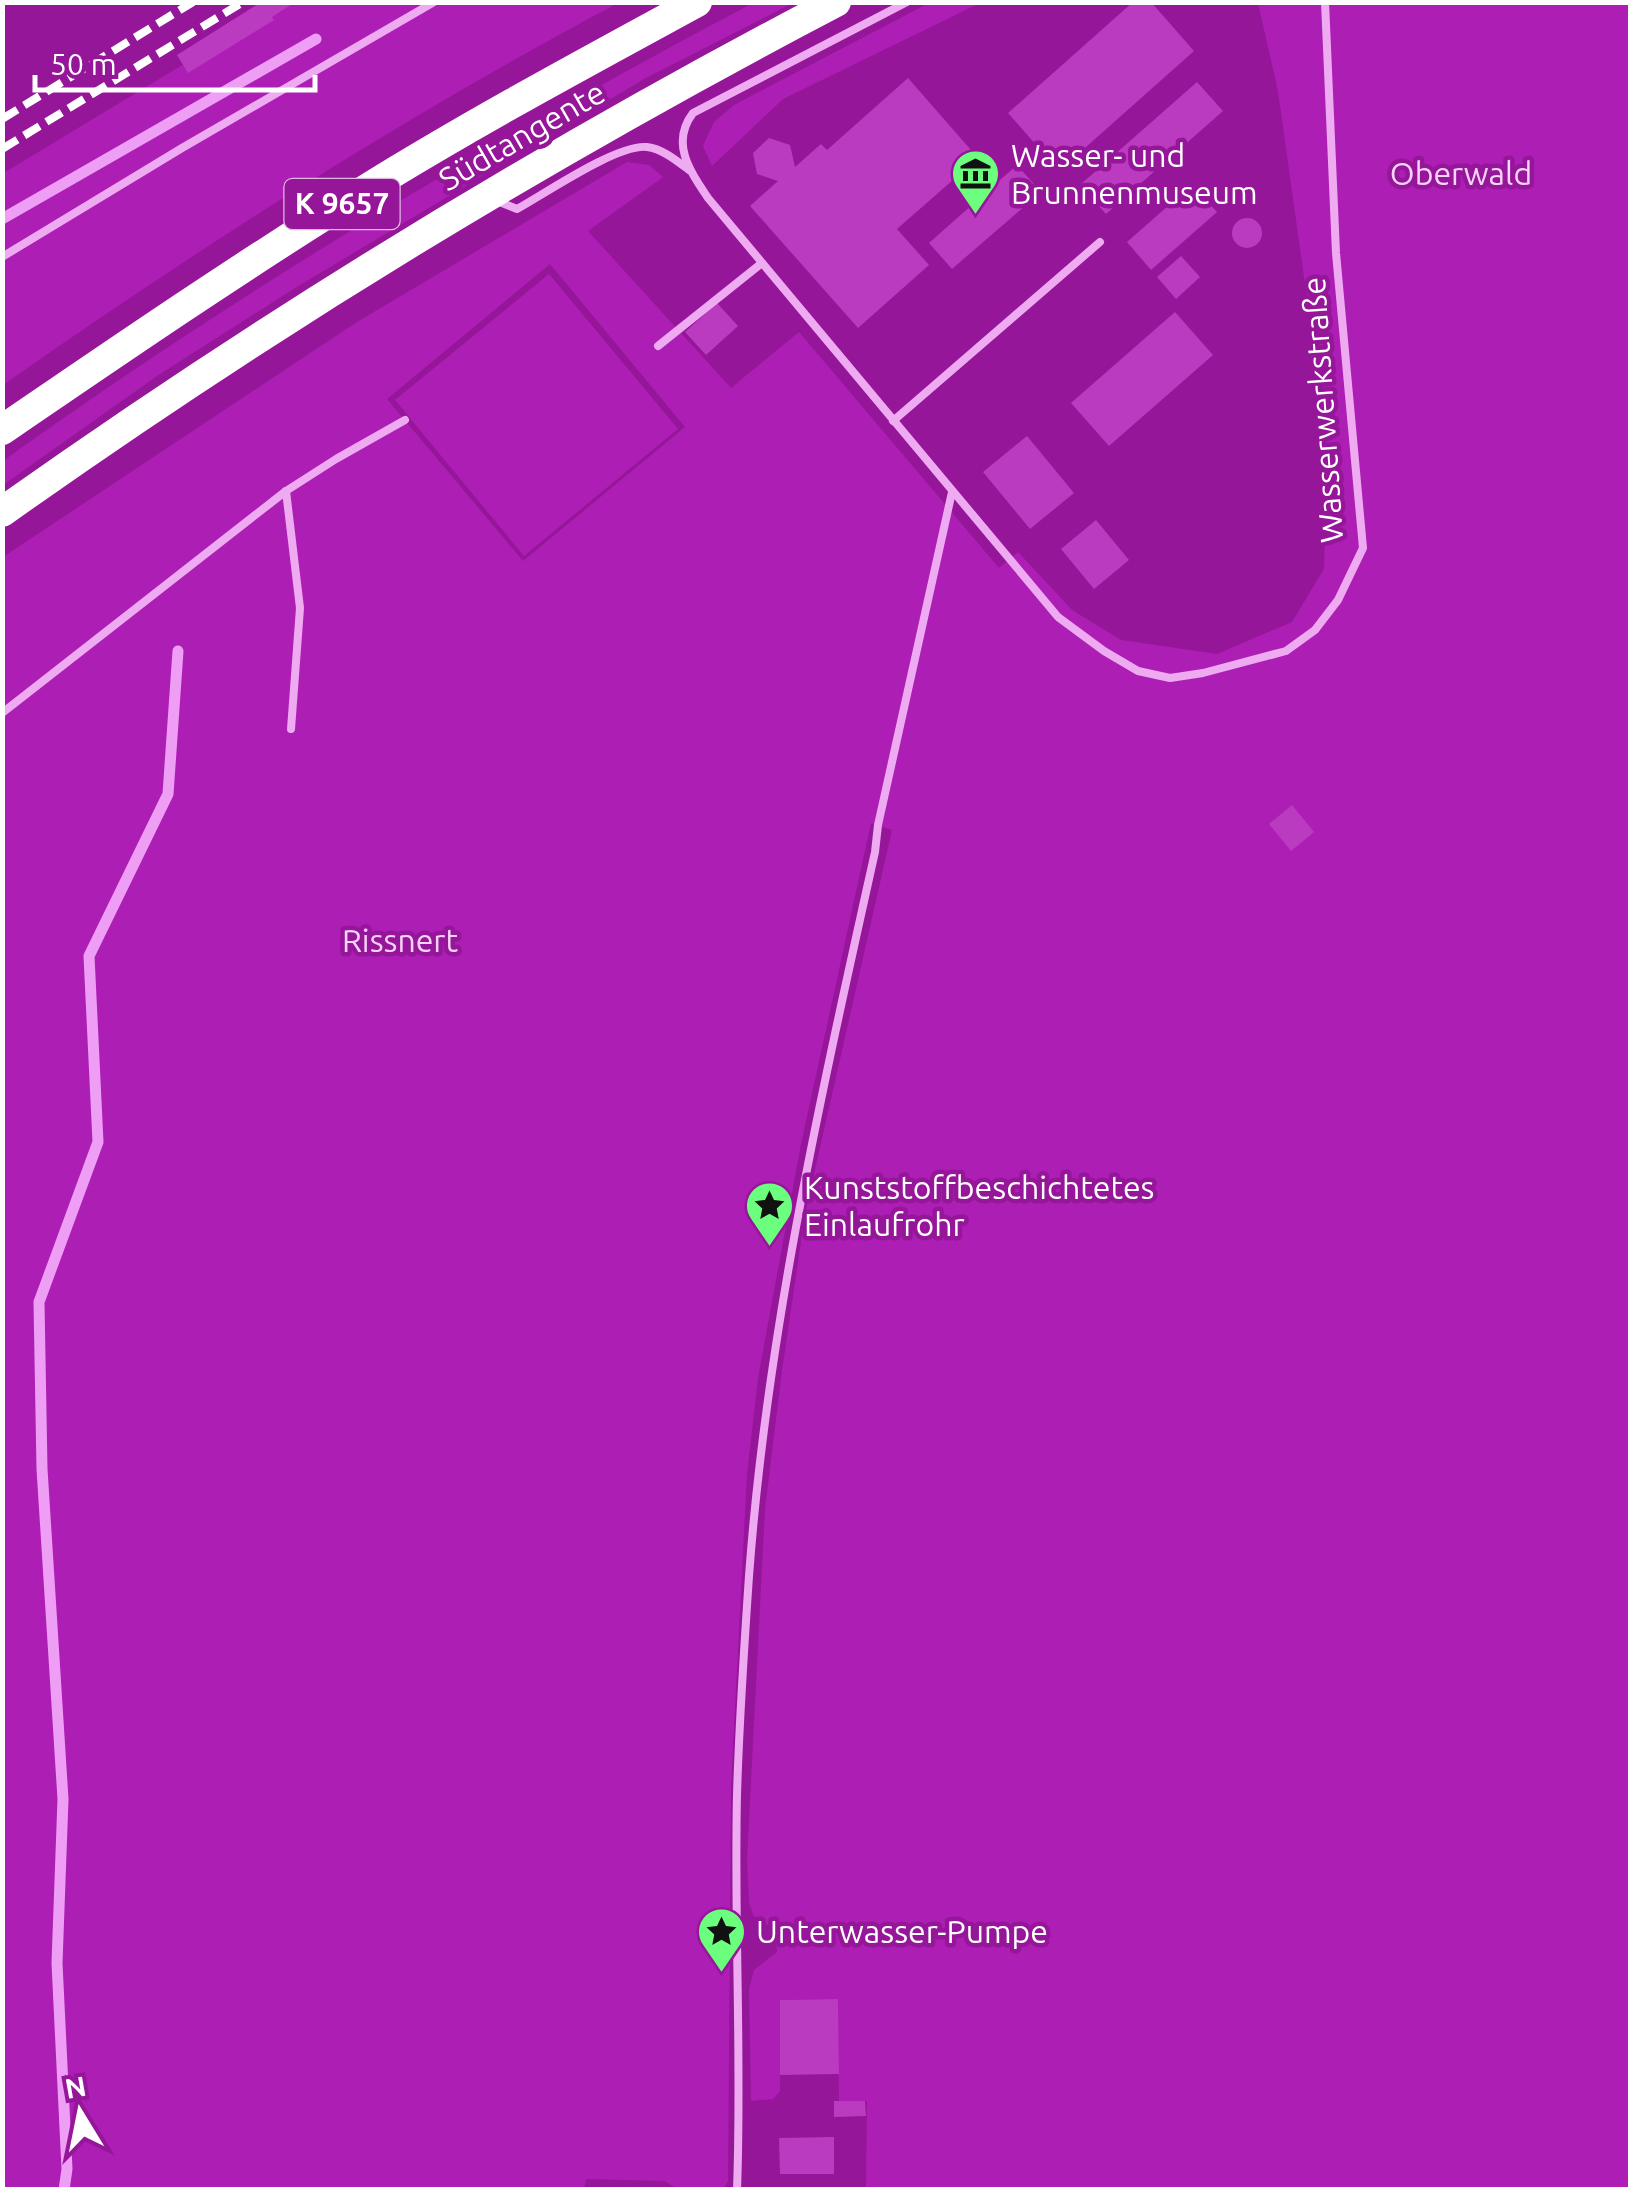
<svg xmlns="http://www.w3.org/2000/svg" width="1633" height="2192" viewBox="0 0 1633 2192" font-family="Ubuntu,sans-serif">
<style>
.green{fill:#ad1fb4;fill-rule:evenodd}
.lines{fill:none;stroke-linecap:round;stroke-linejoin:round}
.stream{stroke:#ef9ef5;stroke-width:11}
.building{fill:#ba3bc0}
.lane{stroke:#efabf2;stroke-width:8}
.highway{stroke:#fff;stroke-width:30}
.rail{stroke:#fff;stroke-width:8;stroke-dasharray:18 8;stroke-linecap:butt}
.labels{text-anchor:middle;stroke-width:9;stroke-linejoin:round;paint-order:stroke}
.shield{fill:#96169a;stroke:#e0b9e1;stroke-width:2.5}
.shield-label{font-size:30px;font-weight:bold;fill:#fff}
.street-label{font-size:32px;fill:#fff;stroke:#96169a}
.poi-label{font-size:32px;fill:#fff;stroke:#96169a;text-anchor:start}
.park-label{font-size:32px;fill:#fad3fc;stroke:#96169a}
</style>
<rect width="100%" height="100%" fill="#96169a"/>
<g class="green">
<path d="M755 2 793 3 644 79 295 288 157 376 3 485V461C241 290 495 139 755 2Z"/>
<polygon points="931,2 980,3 783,99 712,166 703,146 714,122 734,105"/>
<path d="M285 3H618C405 116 200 247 3 385L2 174Z"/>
<path d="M1258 3H1630V2189H866L867 2101H839L838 1999 780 2000V2091L773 2099 751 2101 749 1989 754 1970 777 1952 775 1930 753 1915 749 1902 747 1860 765 1509 782 1371 805 1214 892 830 871 823 801 1144 758 1378 747 1474 731 1787 728 2181 723 2190 677 2189 665 2181 586 2179 584 2190H3V557L357 322 627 162 649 165 663 177 588 231 731 388 799 332 999 568 1018 552 1072 610 1121 640 1217 654 1292 622 1324 569 1326 501 1324 420 1278 91ZM550 264 685 427 523 561 387 399Z"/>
<polygon points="549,274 678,429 524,556 395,400"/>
</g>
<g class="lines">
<g class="stream">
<polyline points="2,219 316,39"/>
<polyline points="64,2190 67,2169 57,1963 63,1799 42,1469 39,1302 98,1142 89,956 168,794 178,651"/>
</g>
</g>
<g class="building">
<polygon points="261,2 295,2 272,17 274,20 188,73 177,55"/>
<polygon points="1133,2 1151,2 1194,51 1059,171 1008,113"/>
<polygon points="908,78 978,158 897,229 929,265 858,328 750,206 778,181 757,174 753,153 769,138 790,145 795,167 821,144 827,150"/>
<polygon points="1197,82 1223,111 1106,214 1080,185"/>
<polygon points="1017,165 1041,192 952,269 929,243"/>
<polygon points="1192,185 1217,212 1151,270 1127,242"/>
<circle cx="1247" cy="233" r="15"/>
<polygon points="1181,256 1200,277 1176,299 1157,277"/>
<polygon points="717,303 738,326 706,355 685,332"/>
<polygon points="1175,312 1213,355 1109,446 1071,403"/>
<polygon points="1027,436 1074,493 1030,529 983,472"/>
<polygon points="1096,520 1129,560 1094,589 1061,549"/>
<polygon points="1292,805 1314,832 1291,851 1269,824"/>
<polygon points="838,1999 839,2074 780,2075 780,2000"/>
<polygon points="834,2101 865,2101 866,2116 834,2117"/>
<polygon points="834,2137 834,2174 780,2174 779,2138"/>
</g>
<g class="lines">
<g class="lane">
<path d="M907 2 693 113C670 143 690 171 708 198L1058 617 1104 651 1138 671 1170 678 1203 673 1286 651 1315 630 1338 600 1363 548 1336 253 1325 2"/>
<path d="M497 201 517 209C546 193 617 144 647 147 663 149 677 161 689 170"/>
<polyline points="2,257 182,148 434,2"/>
<polyline points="658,346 762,263"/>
<polyline points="893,421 1100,242"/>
<polyline points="286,491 300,608 291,729"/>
<polyline points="2,713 286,491 336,459 405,420"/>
<path d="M737 2190C742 2058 734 1927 737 1795 739 1722 744 1649 749 1576 767 1331 822 1091 875 852L878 825 952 492"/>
</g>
<g class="highway">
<path d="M2 430C122 348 242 266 365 190 473 123 585 63 697 2"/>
<path d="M2 512C268 323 547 153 836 2"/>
</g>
<g class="rail">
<polyline points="2,119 193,2"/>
<polyline points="2,149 243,2"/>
</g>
</g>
<defs>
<symbol id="museum-pin" viewBox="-11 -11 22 30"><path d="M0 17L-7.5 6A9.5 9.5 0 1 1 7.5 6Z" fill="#6cff7d" stroke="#96169a"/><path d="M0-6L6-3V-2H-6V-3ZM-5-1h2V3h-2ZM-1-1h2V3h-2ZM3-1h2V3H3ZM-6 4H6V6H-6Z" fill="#111"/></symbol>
<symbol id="sight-pin" viewBox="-11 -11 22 30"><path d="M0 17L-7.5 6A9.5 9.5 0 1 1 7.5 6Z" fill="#6cff7d" stroke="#96169a"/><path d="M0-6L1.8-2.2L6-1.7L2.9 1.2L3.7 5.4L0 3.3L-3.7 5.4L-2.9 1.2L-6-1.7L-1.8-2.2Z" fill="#111"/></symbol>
</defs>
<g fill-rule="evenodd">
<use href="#museum-pin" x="948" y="146" width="55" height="75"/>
<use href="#sight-pin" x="742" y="1178" width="55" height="75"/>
<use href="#sight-pin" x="694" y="1904" width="55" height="75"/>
</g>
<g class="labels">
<rect class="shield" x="284.5" y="179" width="115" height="50" rx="8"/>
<g class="shield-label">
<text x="342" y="214">K 9657</text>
</g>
<g class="street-label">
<text transform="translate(522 136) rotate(-30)" y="11">Südtangente</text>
<text transform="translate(1323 410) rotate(-94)" y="11">Wasserwerkstraße</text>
</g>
<g class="poi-label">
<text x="1011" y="167">Wasser- und<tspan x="1011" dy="37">Brunnenmuseum</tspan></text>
<text x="804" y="1199">Kunststoffbeschichtetes<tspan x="804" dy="37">Einlaufrohr</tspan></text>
<text x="756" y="1943">Unterwasser-Pumpe</text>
</g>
<g class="park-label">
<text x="1461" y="185">Oberwald</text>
<text x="400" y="952">Rissnert</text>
</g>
</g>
<rect width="1633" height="2192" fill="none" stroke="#ffffff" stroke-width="10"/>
<g transform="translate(80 2112) rotate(350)" stroke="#96169a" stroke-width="8" paint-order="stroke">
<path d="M0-8L18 38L0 25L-18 38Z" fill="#ffffff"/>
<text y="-15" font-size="28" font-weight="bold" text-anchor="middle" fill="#ffffff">N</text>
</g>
<path d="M35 75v15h280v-15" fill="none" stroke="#ffffff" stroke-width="5"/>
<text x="50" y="75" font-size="30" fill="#ffffff" stroke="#96169a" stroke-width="8" paint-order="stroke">50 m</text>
</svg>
